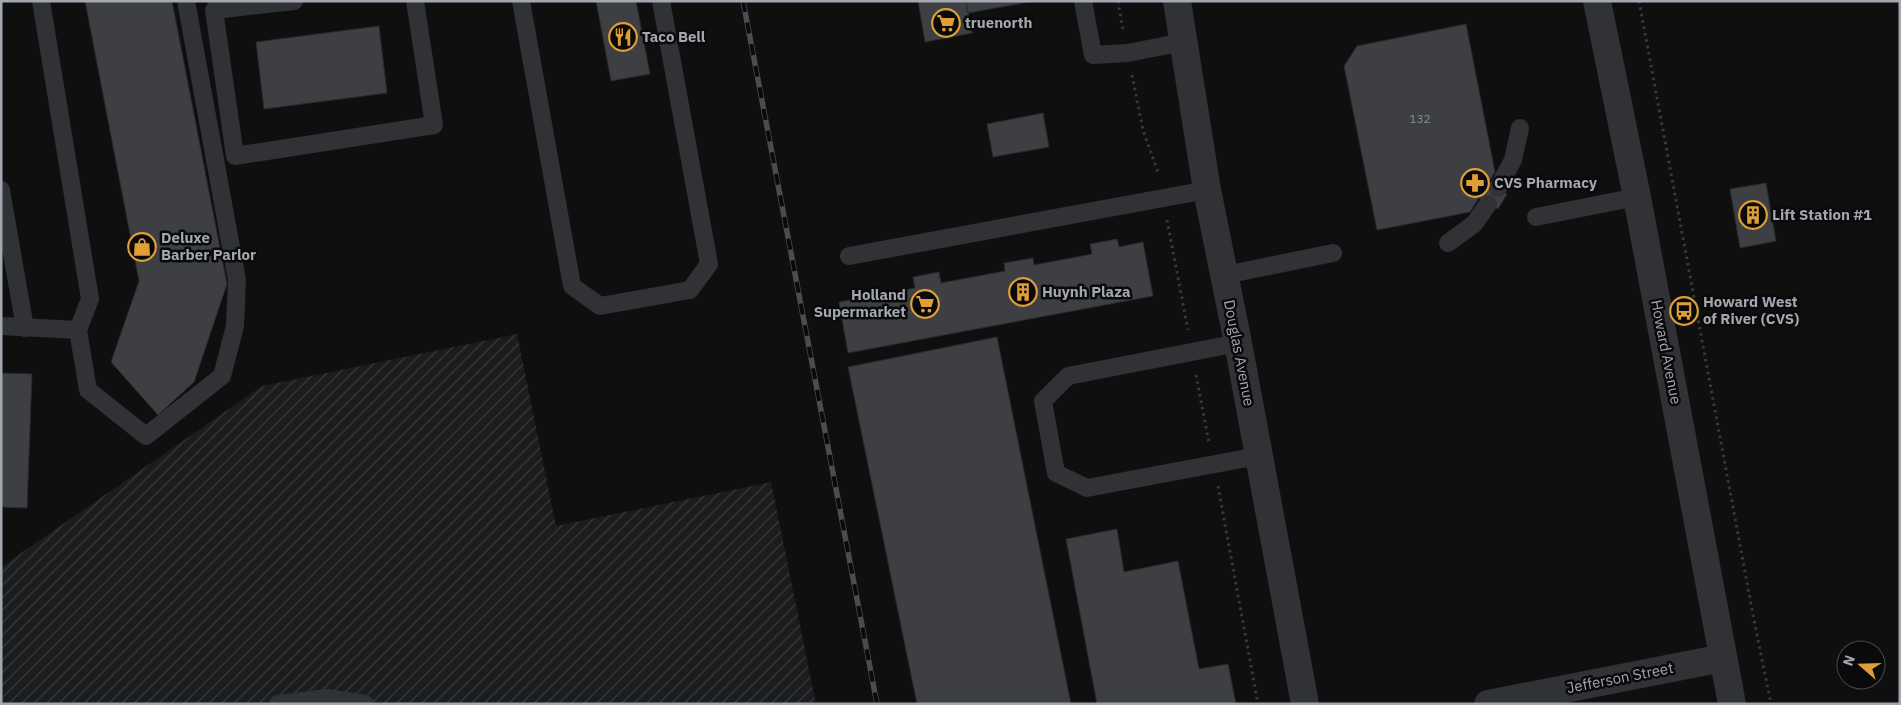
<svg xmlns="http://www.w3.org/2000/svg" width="1901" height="705" viewBox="0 0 1901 705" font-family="'IBM Plex Sans',sans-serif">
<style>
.industrial{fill:url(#industrial-furrows)}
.building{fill:#3e3f43;stroke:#292a2c}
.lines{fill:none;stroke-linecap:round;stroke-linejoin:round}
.path{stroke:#37393c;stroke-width:3;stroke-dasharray:2.5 4;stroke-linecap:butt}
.service{stroke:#313235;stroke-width:18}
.minor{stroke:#313235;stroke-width:28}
.tertiary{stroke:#313235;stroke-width:28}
.rail-casing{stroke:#4a4c50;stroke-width:5.5}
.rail{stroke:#0a0a0b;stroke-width:4;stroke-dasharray:11;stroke-linecap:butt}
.labels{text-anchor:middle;stroke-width:5;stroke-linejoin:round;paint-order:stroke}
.number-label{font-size:12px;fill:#898d95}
.poi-label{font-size:15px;font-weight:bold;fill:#a2a7b0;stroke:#0a0a0b;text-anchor:start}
.street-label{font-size:15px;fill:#a2a7b0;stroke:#0a0a0b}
</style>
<defs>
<pattern id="industrial-furrows" width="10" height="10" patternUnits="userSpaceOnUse" patternTransform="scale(1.25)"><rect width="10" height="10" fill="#1b1c1d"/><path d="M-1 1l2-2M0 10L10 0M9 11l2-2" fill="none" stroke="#393a3b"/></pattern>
</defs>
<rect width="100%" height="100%" fill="#0f0f10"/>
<polygon class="industrial" points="517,334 556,526 771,482 816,704 1,704 1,567 262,386"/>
<g class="building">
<polygon points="85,1 172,1 227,284 194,382 158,415 111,362 139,281"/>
<polygon points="596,1 636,1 650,74 611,81"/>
<polygon points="918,1 966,1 972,33 925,42"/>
<polygon points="966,1 1034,1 968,13"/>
<polygon points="1466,24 1495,172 1470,212 1377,230 1344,66 1357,46"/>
<polygon points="379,26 387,93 264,109 256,42"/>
<polygon points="1043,113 1049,147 993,157 987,124"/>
<polygon points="1489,182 1507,194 1498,209 1479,198"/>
<polygon points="1766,183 1776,241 1740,248 1730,189"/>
<polygon points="1117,239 1119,247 1143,242 1153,296 848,353 839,302 915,288 913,277 939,272 941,283 1005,271 1004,263 1033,258 1034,265 1092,254 1090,244"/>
<polygon points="997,337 1071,704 917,704 848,367"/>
<polygon points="1,373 32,374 27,508 1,507"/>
<polygon points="1117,529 1124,572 1178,561 1199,669 1228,664 1236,704 1097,704 1066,539"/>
</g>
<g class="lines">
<g class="path">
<polyline points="1118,1 1123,30"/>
<polyline points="1639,1 1753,615 1771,704"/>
<polyline points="1132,75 1143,130 1159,175"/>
<polyline points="1167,220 1188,330"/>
<polyline points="1196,375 1209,443"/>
<polyline points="1218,486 1258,704"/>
</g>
<g class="service">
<polyline points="294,1 214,10 235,156 434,125 415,1"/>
<polyline points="521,1 572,286 600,306 690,290 709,264 661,1"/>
<polyline points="1083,1 1093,55 1128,53 1183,42"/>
<polyline points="1498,188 1513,160 1520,128"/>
<polyline points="1,190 25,328"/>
<polyline points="1536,217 1637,197"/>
<polyline points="1448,243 1474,224 1488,204"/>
<polyline points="849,256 1207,190"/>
<polyline points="1225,275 1333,253"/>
<polyline points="1,326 78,330 90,299 41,1"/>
<polyline points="78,330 88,390 146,436 222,376 235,326 237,280 186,1"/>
<polyline points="1238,343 1068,376 1043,401 1056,473 1087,488 1258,456"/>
<polyline points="278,704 327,698 365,704"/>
</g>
<g class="minor">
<polyline points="1597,1 1637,197 1732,704"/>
<polyline points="1488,704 1723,658"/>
</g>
<polyline class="tertiary" points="1177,1 1207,190 1238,343 1305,704"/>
<defs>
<polyline id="rail" points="743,1 877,704"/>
</defs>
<use href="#rail" class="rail-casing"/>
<use href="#rail" class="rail"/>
</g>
<defs>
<symbol id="supermarket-ring" viewBox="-11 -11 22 22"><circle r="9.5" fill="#0a0a0b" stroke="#e09e38" stroke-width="1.5"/><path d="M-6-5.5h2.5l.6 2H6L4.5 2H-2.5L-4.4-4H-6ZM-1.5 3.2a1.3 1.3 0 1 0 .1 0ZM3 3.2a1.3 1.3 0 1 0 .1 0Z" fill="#e09e38"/></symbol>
<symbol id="restaurant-ring" viewBox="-11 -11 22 22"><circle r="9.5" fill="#0a0a0b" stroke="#e09e38" stroke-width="1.5"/><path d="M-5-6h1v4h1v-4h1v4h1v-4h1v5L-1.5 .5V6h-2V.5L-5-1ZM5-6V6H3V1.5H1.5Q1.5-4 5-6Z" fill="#e09e38"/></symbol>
<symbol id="pharmacy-ring" viewBox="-11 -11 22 22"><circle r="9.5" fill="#0a0a0b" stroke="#e09e38" stroke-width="1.5"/><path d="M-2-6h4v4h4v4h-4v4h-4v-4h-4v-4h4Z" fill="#e09e38"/></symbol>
<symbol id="building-ring" viewBox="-11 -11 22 22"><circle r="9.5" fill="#0a0a0b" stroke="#e09e38" stroke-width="1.5"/><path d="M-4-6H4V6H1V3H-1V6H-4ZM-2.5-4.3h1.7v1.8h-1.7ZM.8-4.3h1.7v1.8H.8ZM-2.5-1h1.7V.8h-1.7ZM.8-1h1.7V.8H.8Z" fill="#e09e38"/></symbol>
<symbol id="shop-ring" viewBox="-11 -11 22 22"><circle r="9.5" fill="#0a0a0b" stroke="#e09e38" stroke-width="1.5"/><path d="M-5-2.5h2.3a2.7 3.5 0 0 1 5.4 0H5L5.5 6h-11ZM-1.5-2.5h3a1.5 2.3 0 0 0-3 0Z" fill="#e09e38"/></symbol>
<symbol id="bus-ring" viewBox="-11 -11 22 22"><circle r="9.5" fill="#0a0a0b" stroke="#e09e38" stroke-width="1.5"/><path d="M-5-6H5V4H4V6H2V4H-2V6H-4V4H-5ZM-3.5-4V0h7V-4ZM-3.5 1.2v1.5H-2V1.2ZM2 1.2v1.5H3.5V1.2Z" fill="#e09e38"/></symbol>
</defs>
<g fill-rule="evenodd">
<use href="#supermarket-ring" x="930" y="7" width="32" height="32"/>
<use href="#restaurant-ring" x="607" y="21" width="32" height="32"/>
<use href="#pharmacy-ring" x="1459" y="167" width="32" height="32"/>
<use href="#building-ring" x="1737" y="199" width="32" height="32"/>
<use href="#shop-ring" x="126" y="231" width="32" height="32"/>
<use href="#building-ring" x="1007" y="276" width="32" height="32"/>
<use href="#supermarket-ring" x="909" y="288" width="32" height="32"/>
<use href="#bus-ring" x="1668" y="295" width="32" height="32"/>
</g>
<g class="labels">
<g class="number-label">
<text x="1420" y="123">132</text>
</g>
<g class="poi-label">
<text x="965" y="28">truenorth</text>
<text x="642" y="42">Taco Bell</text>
<text x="1494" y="188">CVS Pharmacy</text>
<text x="1772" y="220">Lift Station #1</text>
<text x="161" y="243">Deluxe<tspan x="161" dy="17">Barber Parlor</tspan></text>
<text x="1042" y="297">Huynh Plaza</text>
<text x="906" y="300" text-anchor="end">Holland<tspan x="906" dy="17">Supermarket</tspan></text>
<text x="1703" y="307">Howard West<tspan x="1703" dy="17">of River (CVS)</tspan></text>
</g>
<g class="street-label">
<text transform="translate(1666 352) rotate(79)" y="5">Howard Avenue</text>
<text transform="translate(1239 353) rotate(79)" y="5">Douglas Avenue</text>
<text transform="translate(1620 678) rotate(-11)" y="5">Jefferson Street</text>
</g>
</g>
<rect width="1901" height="705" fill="none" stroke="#a2a7b0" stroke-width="5"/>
<g transform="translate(1861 665) rotate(290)"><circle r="24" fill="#0a0a0b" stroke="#47494d"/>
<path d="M0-4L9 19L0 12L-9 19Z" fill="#e09e38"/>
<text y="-8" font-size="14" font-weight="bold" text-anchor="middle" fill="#a2a7b0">N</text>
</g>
</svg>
